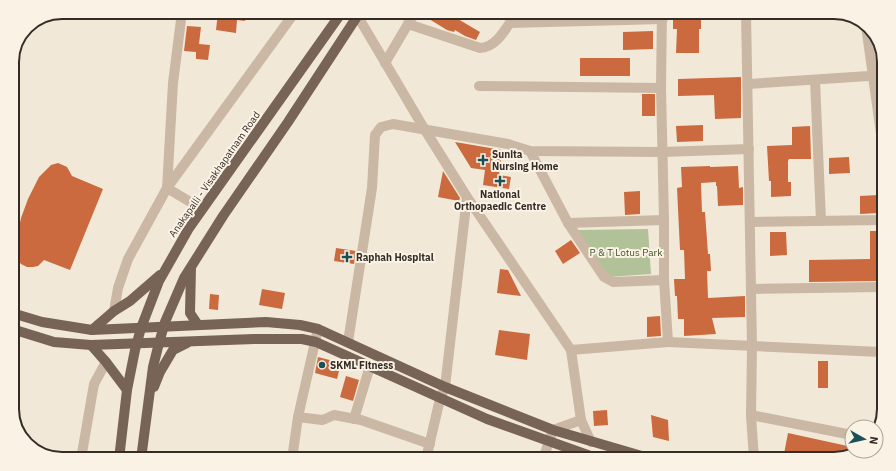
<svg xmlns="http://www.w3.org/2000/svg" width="896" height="471" viewBox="0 0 896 471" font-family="'IBM Plex Sans',sans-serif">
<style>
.green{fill:#b1c198}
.building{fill:#ca6a3e}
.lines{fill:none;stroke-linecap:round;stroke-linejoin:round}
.minor{stroke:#cab8a4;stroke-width:10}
.major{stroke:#786456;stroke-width:10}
.poi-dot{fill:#1a5058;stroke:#faf2e5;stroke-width:1.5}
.labels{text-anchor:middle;stroke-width:4;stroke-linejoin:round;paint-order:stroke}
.poi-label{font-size:10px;font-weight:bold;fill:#352c26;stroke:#faf2e5;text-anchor:start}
.street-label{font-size:10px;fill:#352c26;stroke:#faf2e5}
.park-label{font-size:10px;fill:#415429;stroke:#faf2e5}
.rim{fill:none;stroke:#352c26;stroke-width:2}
</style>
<rect width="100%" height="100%" fill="#f2e8d8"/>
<polygon class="green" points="648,229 651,274 608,277 577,230"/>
<g class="building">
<polygon points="218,12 246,12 245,21 237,20 236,33 216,30"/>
<polygon points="433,12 446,12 480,32 476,40 465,36 455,30 454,32 447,30 429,19"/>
<polygon points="701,13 701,29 699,29 699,53 676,53 677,29 673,29 673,14"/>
<polygon points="187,26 201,27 199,44 210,45 208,60 196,59 196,52 184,51"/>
<polygon points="653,31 653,49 623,50 623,32"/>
<rect x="580" y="58" width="50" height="18"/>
<polygon points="741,77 741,118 715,119 714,95 678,96 678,79"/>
<rect x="642" y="94" width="13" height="22"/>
<polygon points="703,125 703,141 677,142 676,126"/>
<polygon points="810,126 811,159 789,159 788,161 788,182 791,182 791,196 771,197 771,181 769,181 767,146 792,145 792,127"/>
<polygon points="455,142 502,150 499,175 511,177 509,189 483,185 485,170 471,168"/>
<polygon points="849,157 850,173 829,174 829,158"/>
<polygon points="58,163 67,167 72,176 103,189 70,270 44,260 38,266 33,267 27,267 21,264 18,260 15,246 21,218 28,199 39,177 51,165"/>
<polygon points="710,166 710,167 738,166 739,188 743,187 743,205 718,206 717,186 716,186 716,182 701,183 702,212 705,212 708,254 710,254 711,271 707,271 708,298 745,296 745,317 712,318 716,334 684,336 684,319 678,319 677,296 675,296 674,279 685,279 684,250 680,250 677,188 682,187 681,167"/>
<polygon points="443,171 460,198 459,201 438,197"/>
<polygon points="640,191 640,214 625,215 624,192"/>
<polygon points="878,195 879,213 860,214 860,196"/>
<polygon points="870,231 882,231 881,254 878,254 877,281 809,282 809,260 870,259"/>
<polygon points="770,232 786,232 787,255 770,256"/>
<polygon points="571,240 580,253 563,264 555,251"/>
<polygon points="336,248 356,251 354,264 334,261"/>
<polygon points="500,269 508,270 521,296 497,293"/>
<polygon points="262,289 285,293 282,309 259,305"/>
<polygon points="210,294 219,295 218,310 209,309"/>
<polygon points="660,316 661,336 647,337 647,317"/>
<polygon points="499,330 530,334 527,360 495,355"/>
<polygon points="318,357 341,363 337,379 315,373"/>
<rect x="818" y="361" width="10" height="27"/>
<polygon points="346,376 359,380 353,401 340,397"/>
<polygon points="607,410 608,425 594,426 593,411"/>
<polygon points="651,415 668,420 669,441 653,437"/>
<polygon points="788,433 852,447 852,454 834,459 783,459"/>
</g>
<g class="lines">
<g class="minor">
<polyline points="182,12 173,83 167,188 202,209"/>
<path d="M415 12 408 24 480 48C498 47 507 26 517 12"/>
<polyline points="662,12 661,88 664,220 664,280 668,342 880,352"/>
<polyline points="746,12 752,347 751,415 754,459"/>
<polyline points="357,15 425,130 467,197 571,350 581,420 591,442"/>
<polyline points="746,15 840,14"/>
<polyline points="510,23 663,19"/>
<polyline points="866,26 883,148"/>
<polyline points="385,63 408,24"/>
<polyline points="815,80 821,221"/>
<polyline points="748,84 884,75"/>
<polyline points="479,86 661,88"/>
<polyline points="530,151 568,223 604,277 613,282 664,280"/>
<polyline points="751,222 882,220"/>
<polyline points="568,223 664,220"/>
<polyline points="751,289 881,287"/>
<polyline points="114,311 118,288 128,259 167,188 295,12"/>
<polyline points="348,342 372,188 375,135 381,127 393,124 508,144 530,151 662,152 749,149"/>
<polyline points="571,350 668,342"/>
<polyline points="751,415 852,435"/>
<polyline points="298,417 322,420 325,419 334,415 361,420 430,444"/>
<polyline points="354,419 370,366"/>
<polyline points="81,459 94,384 106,362"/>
<polyline points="292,459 298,417 318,329"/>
<polyline points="426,459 440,399 445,387 467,197"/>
<polyline points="543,459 553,430 581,420"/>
</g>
<g class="major">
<polyline points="191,268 190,313 198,325"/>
<polyline points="12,313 42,322 92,330 266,322 300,325 318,329 445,387 553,430 652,459"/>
<polyline points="12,329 54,342 91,345 254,339 302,339 316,342 487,419 599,459"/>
<polyline points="92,330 114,311 130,301 160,275"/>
<polyline points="91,345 106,362 127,390"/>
<polyline points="154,387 160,372 173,350 187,343"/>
<polyline points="119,459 127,390 135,350 141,328 159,281 189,228 342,12"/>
<polyline points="141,459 153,367 159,343 165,322 184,278 223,216 288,122 360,12"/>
</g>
</g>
<g class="poi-dot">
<path d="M481 154h4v4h4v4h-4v4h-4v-4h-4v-4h4z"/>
<path d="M498 175h4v4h4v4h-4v4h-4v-4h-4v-4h4z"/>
<path d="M345 251h4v4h4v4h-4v4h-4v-4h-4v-4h4z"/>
<circle cx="322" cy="365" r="4"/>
</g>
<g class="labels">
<g class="poi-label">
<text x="492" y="158">Sunita<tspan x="492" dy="12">Nursing Home</tspan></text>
<text x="500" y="198" text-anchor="middle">National<tspan x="500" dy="12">Orthopaedic Centre</tspan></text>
<text x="356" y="261">Raphah Hospital</text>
<text x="330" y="369">SKML Fitness</text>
</g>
<g class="street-label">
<text transform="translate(214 174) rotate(-55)" y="4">Anakapalli - Visakhapatnam Road</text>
</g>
<g class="park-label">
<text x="626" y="256">P &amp; T Lotus Park</text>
</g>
</g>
<path d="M0 0H896V471H0ZM62 19H834A43 43 0 0 1 877 62V409A43 43 0 0 1 834 452H62A43 43 0 0 1 19 409V62A43 43 0 0 1 62 19Z" fill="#faf2e5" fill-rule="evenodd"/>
<path class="rim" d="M62 19H834A43 43 0 0 1 877 62V409A43 43 0 0 1 834 452H62A43 43 0 0 1 19 409V62A43 43 0 0 1 62 19Z"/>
<g transform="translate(864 439) rotate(98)"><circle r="19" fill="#faf2e5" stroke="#aba399"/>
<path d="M0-3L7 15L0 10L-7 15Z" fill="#1a5058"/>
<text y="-6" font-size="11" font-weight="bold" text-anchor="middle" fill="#352c26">N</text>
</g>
</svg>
